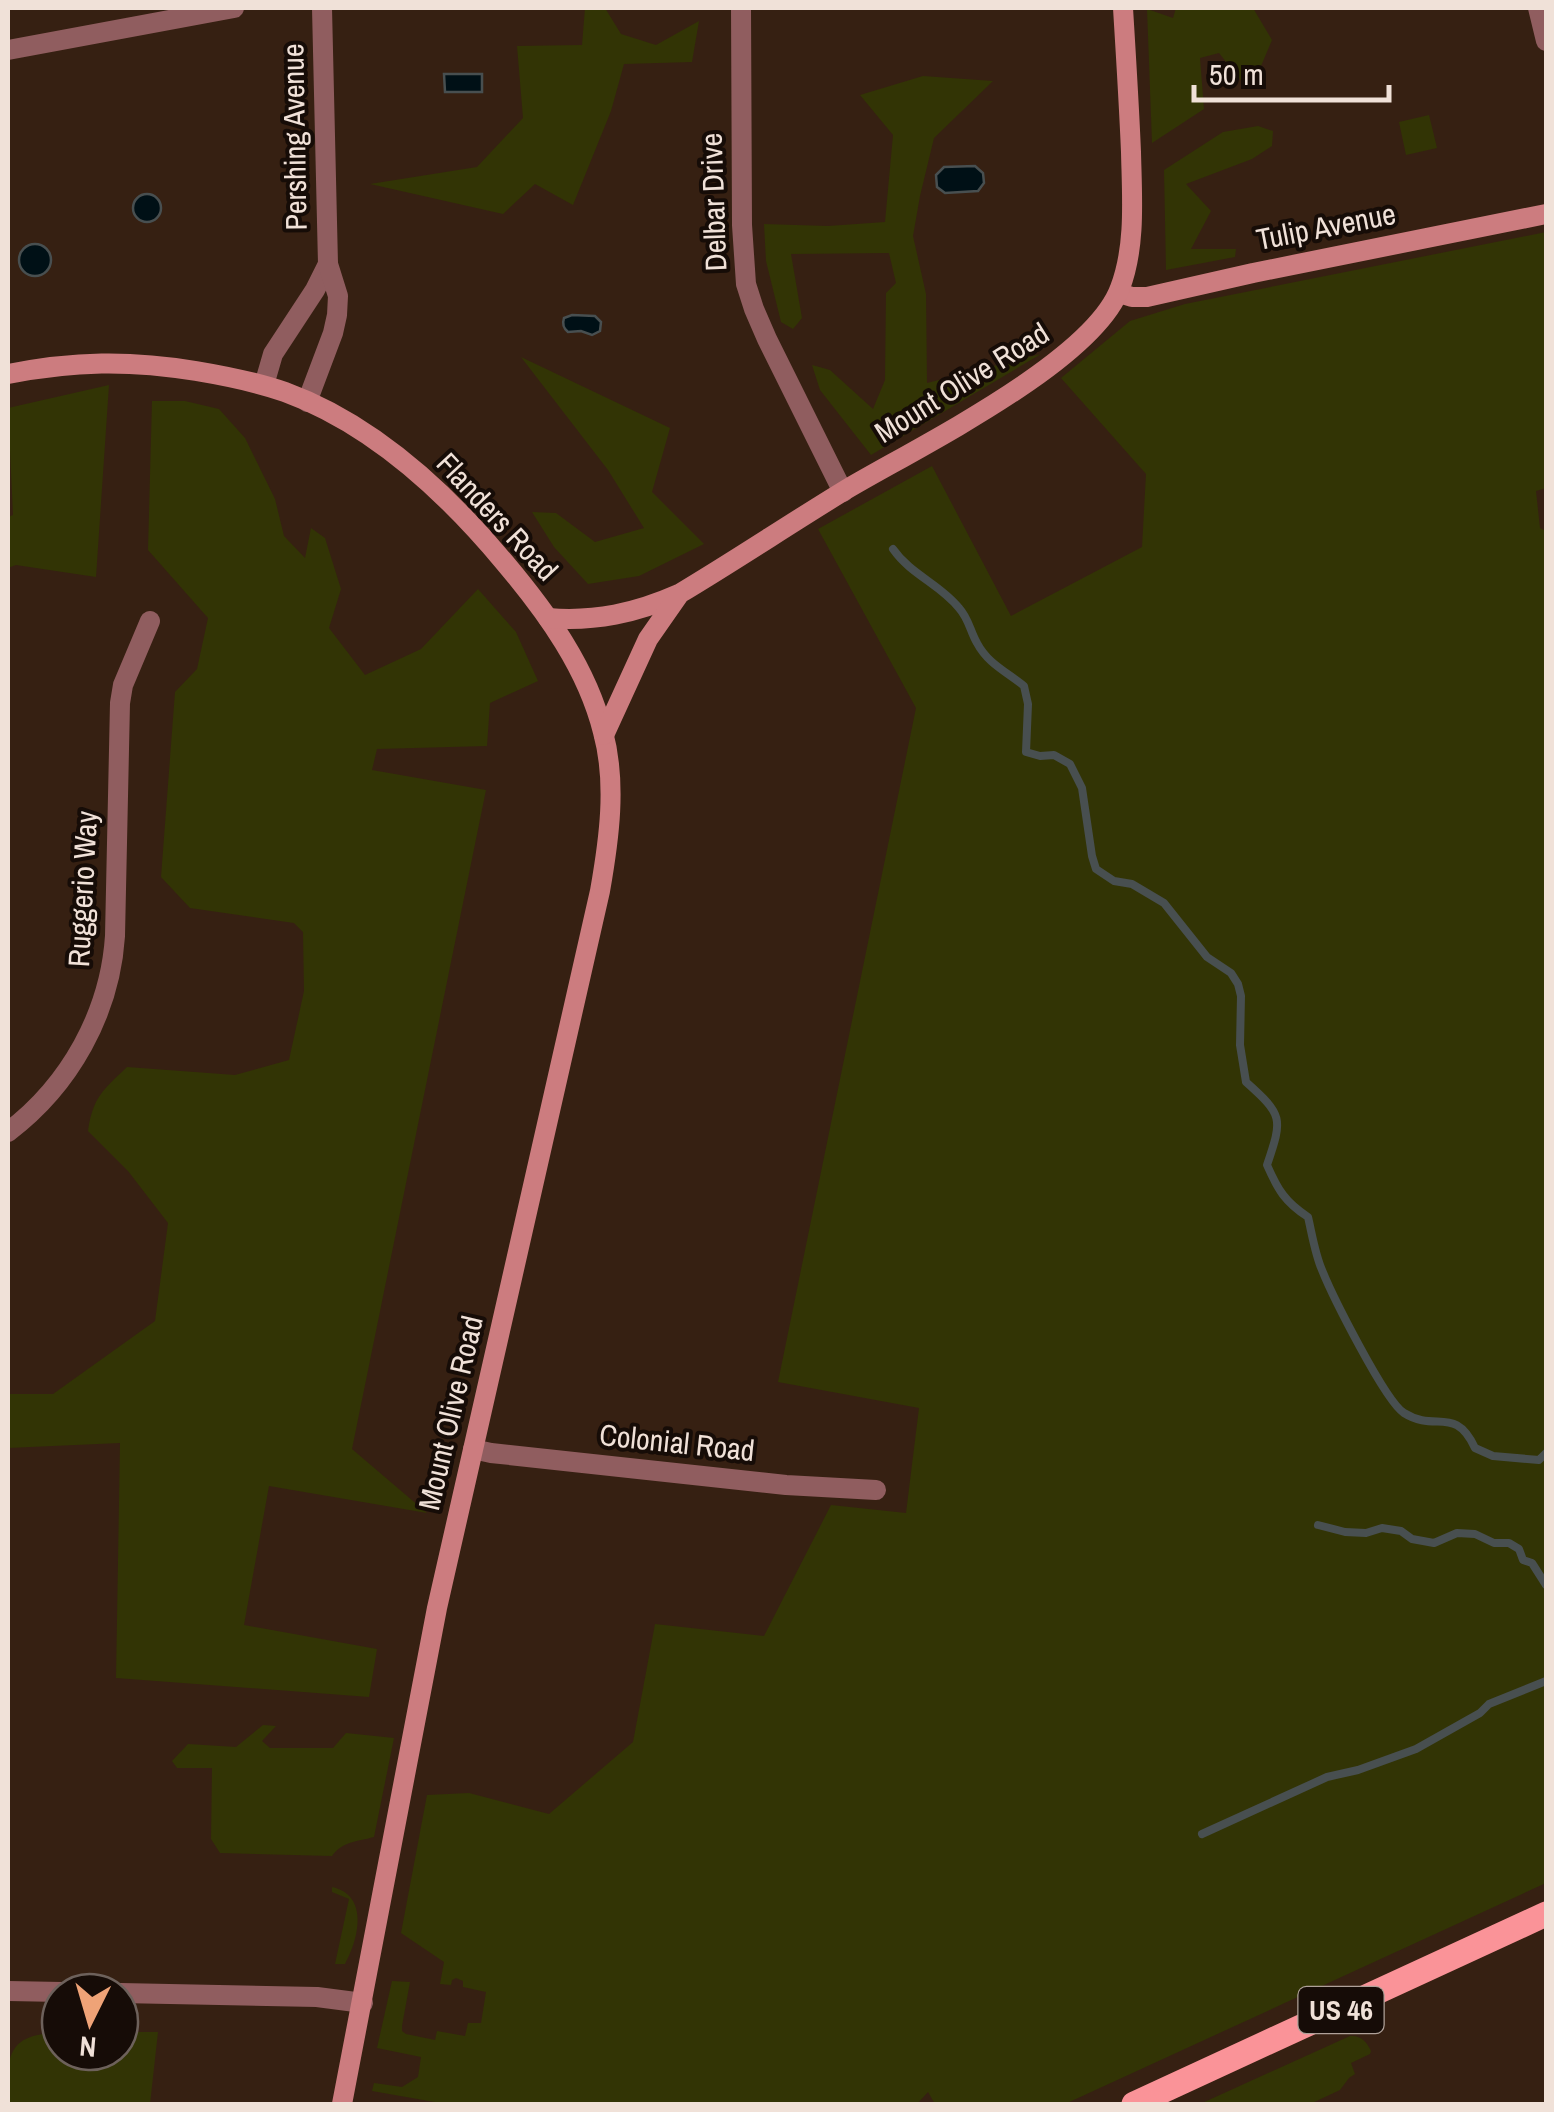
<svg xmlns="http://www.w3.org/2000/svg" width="1554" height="2112" viewBox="0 0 1554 2112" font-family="'Archivo Narrow',sans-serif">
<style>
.green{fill:#323405}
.water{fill:#001016;stroke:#484f50;stroke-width:2.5}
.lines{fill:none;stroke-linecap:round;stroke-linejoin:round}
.stream{stroke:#484f50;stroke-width:8}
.street{stroke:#905d5f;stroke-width:20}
.secondary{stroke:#cc7c7f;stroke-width:20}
.primary{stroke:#fa9398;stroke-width:25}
.labels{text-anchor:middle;stroke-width:8;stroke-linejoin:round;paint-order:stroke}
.shield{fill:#160c07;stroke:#afa199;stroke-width:2.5}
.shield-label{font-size:28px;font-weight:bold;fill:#f0e1d8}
.street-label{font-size:30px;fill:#f0e1d8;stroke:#160c07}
</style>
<rect width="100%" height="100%" fill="#362012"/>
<g class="green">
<polygon points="585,8 605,8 621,34 656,45 699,21 692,62 624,64 611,111 573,205 535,184 503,214 370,184 477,167 523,118 517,46 582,45"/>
<polygon points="1176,8 1253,8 1272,40 1261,66 1243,83 1219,53 1200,58 1204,109 1152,143 1147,9 1173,18"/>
<polygon points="923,76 993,81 934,138 920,196 913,236 926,294 927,383 1041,354 871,455 820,390 812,365 830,370 873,409 885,380 886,293 896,283 889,253 791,254 802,318 793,329 781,322 766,261 764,224 828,226 885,222 893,135 860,95"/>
<polygon points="1429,115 1437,148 1406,155 1399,122"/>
<polygon points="1258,126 1273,131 1272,146 1252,159 1186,184 1211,211 1191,249 1236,249 1235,257 1166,270 1164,170 1223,132"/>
<polygon points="1546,232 1546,488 1536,491 1540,528 1546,531 1546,1883 1065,2104 935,2104 928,2092 917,2104 446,2104 372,2091 374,2083 402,2087 418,2077 421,2057 377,2048 392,1981 410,1982 402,2026 402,2031 406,2034 435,2040 437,2031 465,2036 468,2023 481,2023 486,1992 463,1987 463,1981 456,1978 452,1980 451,1985 440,1984 444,1962 401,1933 427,1795 469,1793 549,1814 633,1742 655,1624 764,1636 831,1505 906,1513 919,1408 778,1382 916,708 818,529 932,466 1011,616 1142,547 1146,474 1061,378 1130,321 1185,304"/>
<polygon points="521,357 670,428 652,492 704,544 639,576 588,584 554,547 532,512 556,513 595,542 644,528 608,470"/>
<polygon points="109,385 96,577 16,565 8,568 8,517 13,515 8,408"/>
<path d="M152 401H185L219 409 245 438 275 499 284 536 305 558 311 528 325 538 341 589 329 628 365 675 421 649 478 589 516 632 538 681 490 703 487 746 377 749 372 770 486 790 352 1449 427 1513 269 1486 244 1625 377 1649 369 1697 116 1678 120 1443 8 1448V1394H53L155 1321 168 1223 128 1171 88 1131C93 1097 103 1090 127 1067L235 1075 289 1060 304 991 303 932 294 923 190 908 161 877 175 692 197 669 208 618 148 550Z"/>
<path d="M263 1725 276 1726 262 1741 270 1748H333L346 1733 394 1738 374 1837C356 1842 343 1841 332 1856L220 1853 211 1839 212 1768H177L172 1761 188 1744 236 1747Z"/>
<path d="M332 1887C369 1895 359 1939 345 1964H335L349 1899 332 1892Z"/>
<path d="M120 2032H158L150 2104H8C7 2060 4 2033 60 2033V2052H120Z"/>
<path d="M1350 2036C1361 2035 1367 2042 1371 2051L1370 2054 1351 2063 1355 2074 1349 2078 1340 2090 1310 2104H1200Z"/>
</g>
<g class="water">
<polygon points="444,74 482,74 482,92 445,92"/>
<polygon points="975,166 983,173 984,183 978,191 945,193 937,187 936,175 944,167"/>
<circle cx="147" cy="208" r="14"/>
<circle cx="35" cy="260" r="16"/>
<path d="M572 315 595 316 601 322 600 331 592 335 581 331 568 332C563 328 562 324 564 318Z"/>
</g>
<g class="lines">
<g class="stream">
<path d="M893 549C911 575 940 584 959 608 969 619 970 631 977 643 988 664 1007 672 1024 686L1028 704 1026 752 1040 756 1054 755 1070 764 1082 788 1092 856 1096 869 1114 881 1132 884 1164 903 1207 957 1231 973 1238 984 1241 996 1240 1045 1246 1082C1283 1115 1283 1118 1267 1165 1278 1190 1285 1202 1308 1217 1312 1234 1315 1254 1322 1270 1332 1295 1385 1401 1404 1413 1436 1433 1455 1405 1475 1448L1493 1456 1539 1460 1546 1453"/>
<polyline points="1318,1525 1345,1532 1366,1533 1382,1528 1401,1531 1412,1539 1434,1543 1457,1533 1475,1534 1494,1543 1509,1543 1519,1549 1523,1560 1532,1563 1546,1585"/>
<polyline points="1202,1834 1327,1777 1358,1770 1416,1749 1480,1713 1489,1704 1546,1681"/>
</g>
<g class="street">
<polyline points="741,8 742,225 746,284 754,309 767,339 843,492"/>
<polyline points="1538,8 1546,41"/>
<polyline points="8,50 234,8"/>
<polyline points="264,385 273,354 315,290 328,264"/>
<polyline points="307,402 333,333 337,315 338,296 328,264 322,8"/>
<path d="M8 1132C70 1085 110 1013 115 936L120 703 123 685 150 621"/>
<polyline points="473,1449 491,1453 786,1485 876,1490"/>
<polyline points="8,1991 62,1992"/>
<polyline points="120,1993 317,1997 363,2003"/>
</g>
<g class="secondary">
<polyline points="1119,293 1132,297 1147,297 1253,273 1546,214"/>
<path d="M8 374C74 361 129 360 196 371 226 376 256 382 285 392 373 424 446 492 505 563 547 613 587 668 603 732 617 783 609 840 600 891L437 1608 342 2104"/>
<path d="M548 618C595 622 636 613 679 594 736 560 791 523 847 489 916 448 1093 362 1120 288 1136 246 1132 197 1131 152 1129 104 1126 56 1123 8"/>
<polyline points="604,735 648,639 678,596"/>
</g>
<polyline class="primary" points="1134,2104 1546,1914"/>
</g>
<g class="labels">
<rect class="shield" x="1298.5" y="1987" width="85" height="46" rx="8"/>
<g class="shield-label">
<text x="1341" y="2020">US 46</text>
</g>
<g class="street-label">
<text transform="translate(295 137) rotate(-91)" y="10">Pershing Avenue</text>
<text transform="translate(714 202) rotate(-92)" y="10">Delbar Drive</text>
<text transform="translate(1326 227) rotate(-11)" y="10">Tulip Avenue</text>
<text transform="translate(962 383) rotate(-32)" y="10">Mount Olive Road</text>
<text transform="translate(497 517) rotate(47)" y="10">Flanders Road</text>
<text transform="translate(83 889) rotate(-87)" y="10">Ruggerio Way</text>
<text transform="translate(451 1413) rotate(-77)" y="10">Mount Olive Road</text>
<text transform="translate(677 1443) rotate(6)" y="10">Colonial Road</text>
</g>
</g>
<rect width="1554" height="2112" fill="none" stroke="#f0e1d8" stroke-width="20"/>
<g transform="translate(90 2022) rotate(185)"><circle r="48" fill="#160c07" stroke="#6d615b" stroke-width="2.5"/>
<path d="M0-8L18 38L0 25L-18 38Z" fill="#efa377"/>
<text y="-15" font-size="28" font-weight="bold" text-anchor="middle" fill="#f0e1d8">N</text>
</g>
<path d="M1194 85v15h195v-15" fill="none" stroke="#f0e1d8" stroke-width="5"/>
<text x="1209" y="85" font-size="30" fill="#f0e1d8" stroke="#160c07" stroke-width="8" paint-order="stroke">50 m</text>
</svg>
